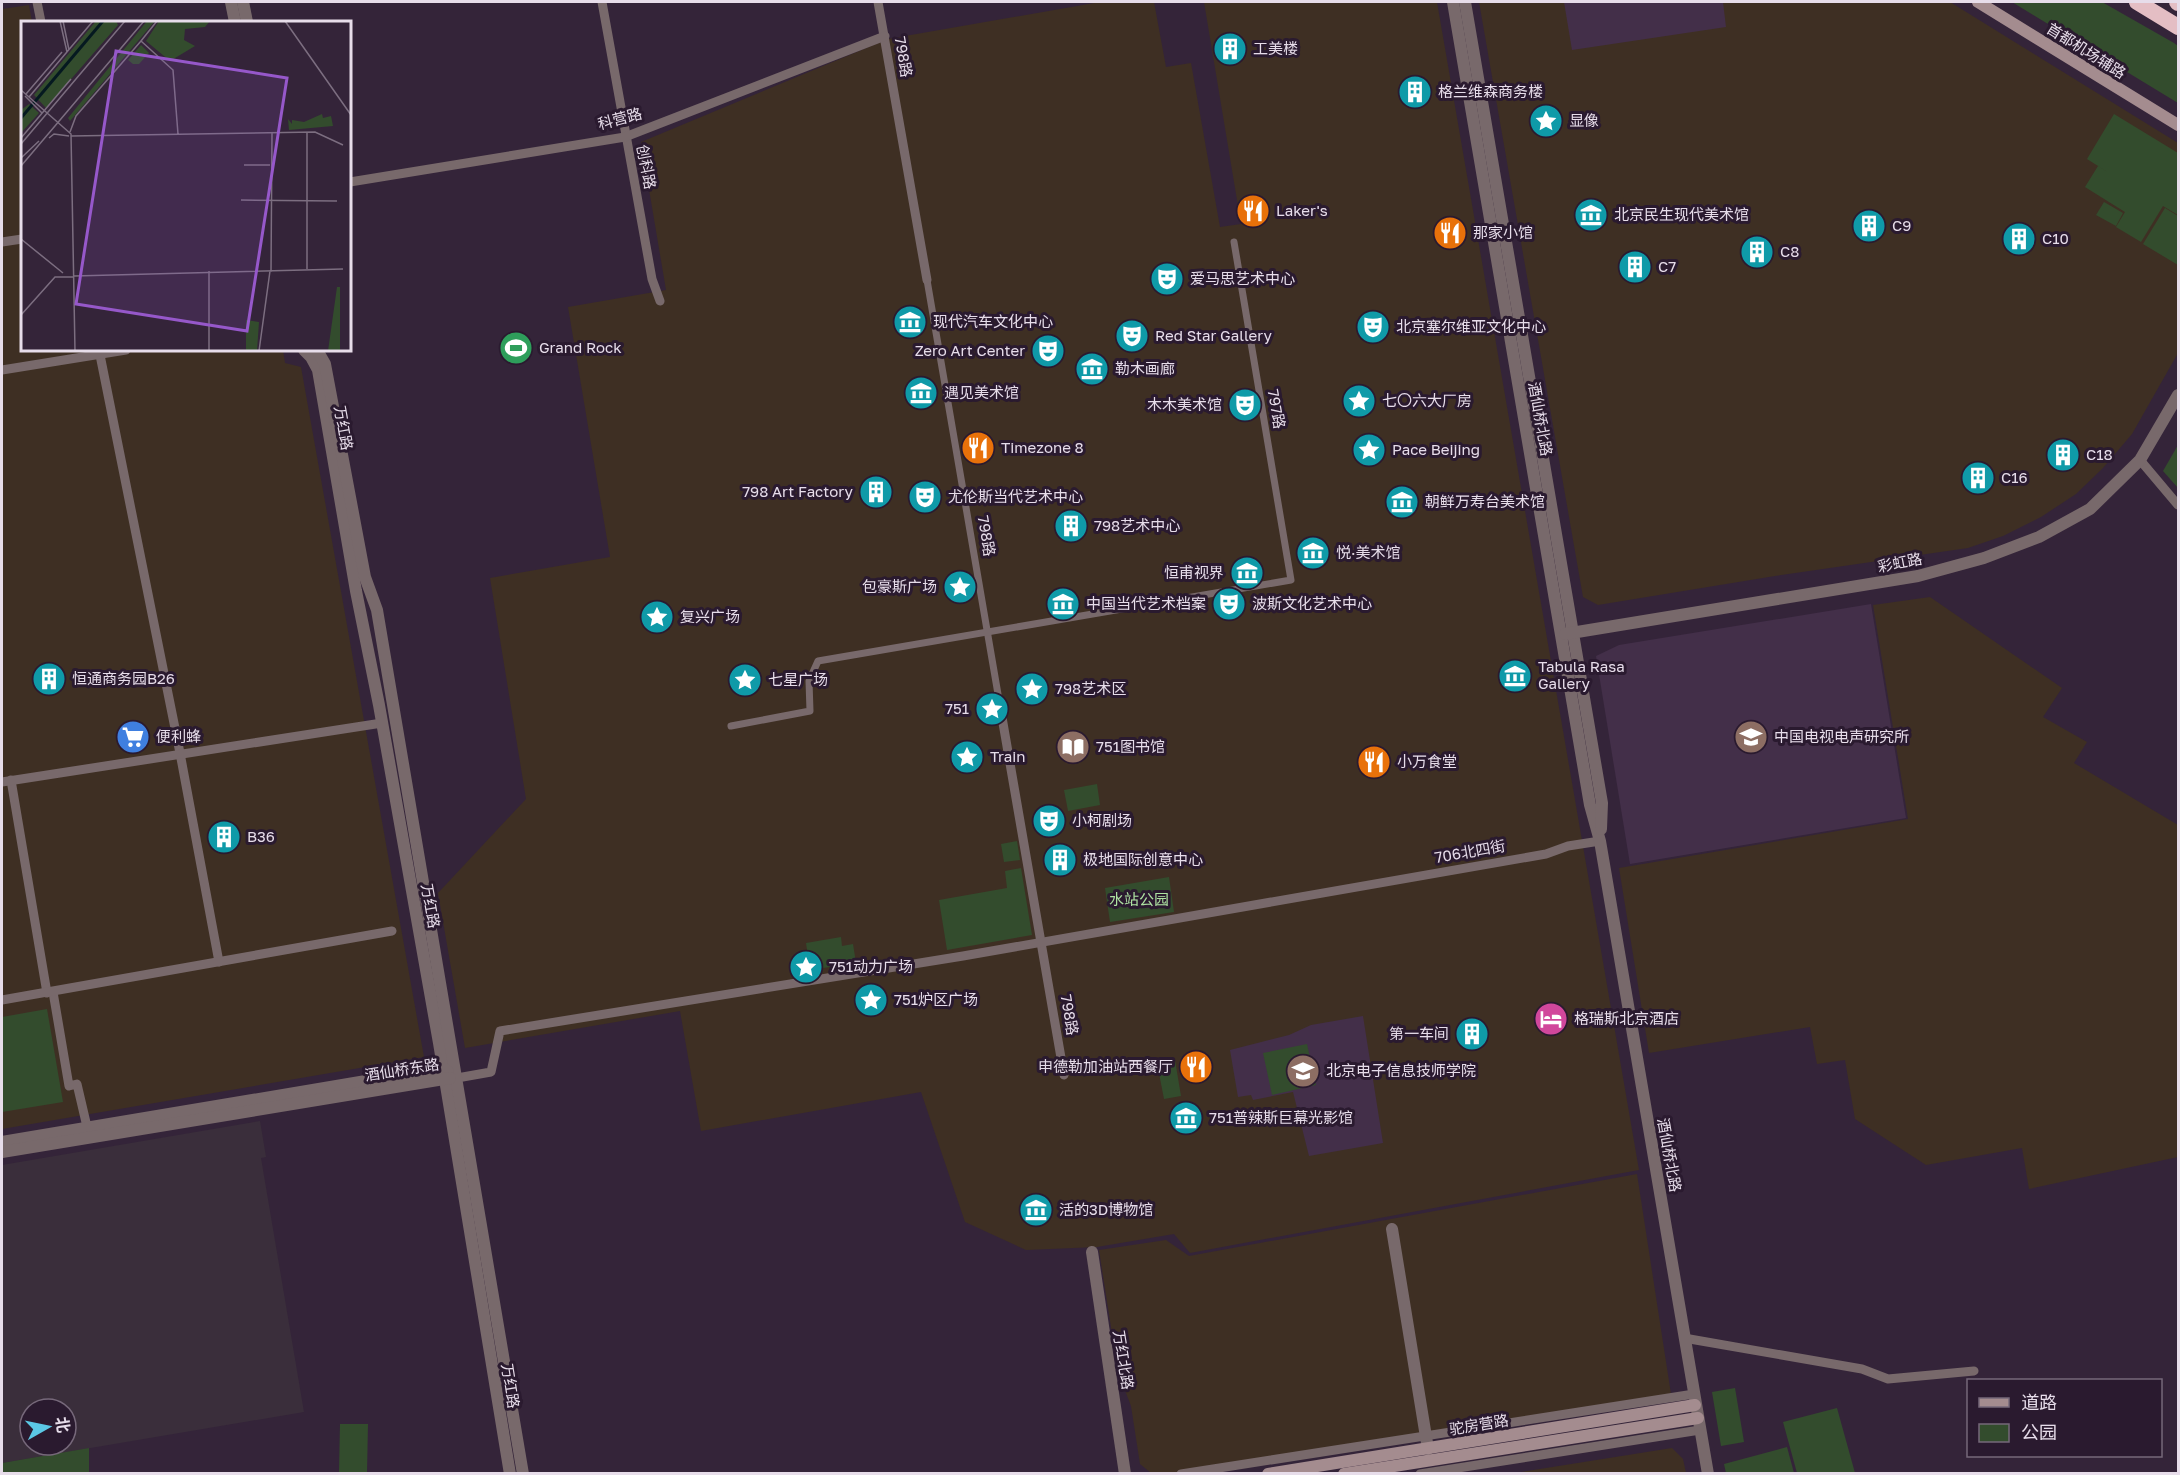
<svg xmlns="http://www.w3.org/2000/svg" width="2180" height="1475" viewBox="0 0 2180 1475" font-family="'Golos Text','Noto Sans SC',sans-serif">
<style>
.commercial{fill:#3e2f23}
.industrial{fill:#3a2e3b;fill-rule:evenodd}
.built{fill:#432f49}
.green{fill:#334c2d}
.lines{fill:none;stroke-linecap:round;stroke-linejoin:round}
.pedestrian{stroke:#78696b;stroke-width:7}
.minor{stroke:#78696b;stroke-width:9}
.tertiary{stroke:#78696b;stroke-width:12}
.secondary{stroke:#a48c8f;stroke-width:12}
.motorway{stroke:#e4bec4;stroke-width:16}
.labels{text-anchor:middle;stroke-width:6;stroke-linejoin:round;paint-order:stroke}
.poi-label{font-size:15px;fill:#e7ddea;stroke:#2a1a2f;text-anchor:start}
.street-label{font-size:15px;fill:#e7ddea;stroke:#2a1a2f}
.park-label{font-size:15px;fill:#ade2a1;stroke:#2a1a2f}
.inset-river{fill:none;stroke:#051920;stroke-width:3}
.inset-road{fill:none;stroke:#7c6e80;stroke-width:1.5}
.view{fill:#9658ca;fill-opacity:0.15;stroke:#9658ca;stroke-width:3}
.inset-edge{fill:none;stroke:#e7ddea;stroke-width:3}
</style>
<rect width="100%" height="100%" fill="#342439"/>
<g class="commercial">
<polygon points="1100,2 1154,2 1166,67 1191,63 1220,227 1241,224 1204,2 1437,2 1639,1170 1190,1253 1174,1234 1097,1247 1026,1250 965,1222 921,1092 701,1131 680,1011 465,1048 438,893 526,799 490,578 610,557 568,307 666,290 641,142 888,39"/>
<polygon points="1479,2 1950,2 2178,143 2178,353 2132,434 2103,468 2076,494 2041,517 2003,536 1968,548 1775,576 1598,605 1583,597"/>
<polygon points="29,5 32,22 22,22 22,350 283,350 285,363 301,367 424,1057 2,1129 2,9"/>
<polygon points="1930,597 2062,688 2043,717 2087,742 2074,763 2178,825 2178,1157 2029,1189 2022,1148 1926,1165 1855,1119 1845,1060 1817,1064 1810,1027 1649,1053 1619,868 1908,819 1873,605"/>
<polygon points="1637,1174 1671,1394 1176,1473 1151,1473 1140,1464 1131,1406 1118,1372 1099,1250 1166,1240 1189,1256"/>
<polygon points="1672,1448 1683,1459 1686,1473 1515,1473"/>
</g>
<path class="industrial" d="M260 1121 266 1157 261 1158 304 1412 2 1463V1165ZM30 1409H66V1445H30Z"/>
<g class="built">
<polygon points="1564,2 1723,2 1726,27 1572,50"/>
<polygon points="1871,604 1906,818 1630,864 1596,656 1619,645"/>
<polygon points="1363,1016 1383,1143 1309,1156 1293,1092 1253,1100 1251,1095 1238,1097 1230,1050 1289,1035 1311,1025"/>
</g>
<g class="green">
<polygon points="2012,2 2102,2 2174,43 2178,46 2178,103"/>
<polygon points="2114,114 2178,153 2178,215 2163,206 2141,242 2116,227 2125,212 2085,187 2098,166 2114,176 2087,159"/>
<polygon points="2104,202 2123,213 2116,226 2096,215"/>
<polygon points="2165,208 2178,216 2178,265 2143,244"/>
<polygon points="2178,445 2178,488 2163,471"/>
<polygon points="1097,784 1100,805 1068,811 1064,790"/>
<polygon points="1017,841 1020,860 1004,862 1001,844"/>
<polygon points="1021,868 1032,935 947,950 939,900 1007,888 1005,871"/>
<polygon points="1169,877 1174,912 1110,922 1105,888"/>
<polygon points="841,937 842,946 853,944 856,963 810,970 806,943"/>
<polygon points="47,1009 63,1102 2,1112 2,1017"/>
<polygon points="1307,1044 1316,1085 1272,1095 1263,1053"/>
<polygon points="1175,1060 1181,1096 1164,1099 1157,1063"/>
<polygon points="1735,1388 1744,1442 1721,1446 1712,1392"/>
<polygon points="1837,1408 1855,1473 1797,1473 1783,1422"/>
<polygon points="340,1424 368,1424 367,1473 339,1473"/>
<polygon points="1787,1447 1794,1473 1726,1473 1724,1464"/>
<polygon points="89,1448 89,1473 2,1473 2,1463"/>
</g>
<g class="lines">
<g class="pedestrian">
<polyline points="927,280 999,700"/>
<polyline points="731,726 810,711 809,681 818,661 1291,580 1234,242"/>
</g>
<g class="minor">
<polyline points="37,2 41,22"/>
<polyline points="602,2 652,279 660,301"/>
<polyline points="878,2 927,280"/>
<polyline points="350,182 625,137 885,36"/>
<polyline points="2,242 22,239"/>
<polyline points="99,350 180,753 219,962"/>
<polyline points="2,370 126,350"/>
<polyline points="2140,460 2178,505"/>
<polyline points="999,700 1064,1075"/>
<polyline points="11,780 47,993"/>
<polyline points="2,782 382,723"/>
<polyline points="53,992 69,1086 77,1084 88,1131"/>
<polyline points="2,1000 392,931"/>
<polyline points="457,1078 491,1072 500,1031 963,956 1546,854 1568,846 1600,841"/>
<polyline points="1684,1338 1862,1369 1888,1379 1974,1371"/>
<polyline points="1181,1474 1694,1394"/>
<polyline points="1420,1474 1700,1430"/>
</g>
<g class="tertiary">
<polyline points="231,2 235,22"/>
<polyline points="243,2 247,22"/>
<polyline points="1453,2 1590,805 1600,841 1708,1474"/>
<polyline points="1465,2 1602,803 1601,829"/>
<polyline points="304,350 311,357 318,370 356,591 379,705 439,1043 510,1474"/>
<polyline points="317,350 325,364 365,577 377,610 523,1474"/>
<polyline points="1565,634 1918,576 1984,558 2039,537 2090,509 2140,460 2178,395"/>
<polyline points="2,1142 443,1068 448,1072"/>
<polyline points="2,1152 450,1078"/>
<polyline points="1392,1229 1428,1449"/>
<polyline points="1092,1252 1125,1474"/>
</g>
<g class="secondary">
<polyline points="1978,2 2178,125"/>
<polyline points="1268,1474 1695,1405"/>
<polyline points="1344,1474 1698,1418"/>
</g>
<g class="motorway">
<polyline points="2137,2 2178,27"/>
<polyline points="2177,2 2178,3"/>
</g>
</g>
<defs>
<symbol id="building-disc" viewBox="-11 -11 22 22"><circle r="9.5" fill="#0f9aa8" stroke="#2a1a2f"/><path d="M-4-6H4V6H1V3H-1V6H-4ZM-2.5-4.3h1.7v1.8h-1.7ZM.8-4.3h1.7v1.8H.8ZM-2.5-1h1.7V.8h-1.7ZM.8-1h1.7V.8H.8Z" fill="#fff"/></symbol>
<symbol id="sight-disc" viewBox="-11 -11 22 22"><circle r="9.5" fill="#0f9aa8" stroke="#2a1a2f"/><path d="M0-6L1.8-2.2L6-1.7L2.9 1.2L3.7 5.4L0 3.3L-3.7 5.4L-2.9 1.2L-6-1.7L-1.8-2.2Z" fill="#fff"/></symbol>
<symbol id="restaurant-disc" viewBox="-11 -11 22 22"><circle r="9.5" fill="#e8710a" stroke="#2a1a2f"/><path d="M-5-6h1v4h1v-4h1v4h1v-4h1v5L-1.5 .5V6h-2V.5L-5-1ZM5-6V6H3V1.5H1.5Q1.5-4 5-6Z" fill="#fff"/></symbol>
<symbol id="museum-disc" viewBox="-11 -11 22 22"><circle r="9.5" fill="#0f9aa8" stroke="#2a1a2f"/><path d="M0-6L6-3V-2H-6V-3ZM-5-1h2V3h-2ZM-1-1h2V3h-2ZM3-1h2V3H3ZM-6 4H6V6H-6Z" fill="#fff"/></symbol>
<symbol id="theatre-disc" viewBox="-11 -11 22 22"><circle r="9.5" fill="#0f9aa8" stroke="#2a1a2f"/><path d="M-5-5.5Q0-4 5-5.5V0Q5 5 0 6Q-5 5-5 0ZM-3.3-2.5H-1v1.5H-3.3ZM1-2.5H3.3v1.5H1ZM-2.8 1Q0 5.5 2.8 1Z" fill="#fff"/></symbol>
<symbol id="stadium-disc" viewBox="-11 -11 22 22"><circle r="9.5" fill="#2e9e5b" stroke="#2a1a2f"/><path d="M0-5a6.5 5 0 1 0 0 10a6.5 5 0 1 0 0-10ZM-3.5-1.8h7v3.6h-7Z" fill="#fff"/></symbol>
<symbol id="supermarket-disc" viewBox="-11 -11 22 22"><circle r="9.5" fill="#3f7fe0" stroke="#2a1a2f"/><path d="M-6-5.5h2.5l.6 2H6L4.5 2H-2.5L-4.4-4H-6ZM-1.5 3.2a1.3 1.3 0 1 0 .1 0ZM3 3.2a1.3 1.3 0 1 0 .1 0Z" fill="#fff"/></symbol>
<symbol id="university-disc" viewBox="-11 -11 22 22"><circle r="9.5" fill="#8d6e63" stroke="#2a1a2f"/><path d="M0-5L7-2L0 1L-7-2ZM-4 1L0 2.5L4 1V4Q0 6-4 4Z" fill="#fff"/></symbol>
<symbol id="library-disc" viewBox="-11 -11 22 22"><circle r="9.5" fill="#8d6e63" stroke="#2a1a2f"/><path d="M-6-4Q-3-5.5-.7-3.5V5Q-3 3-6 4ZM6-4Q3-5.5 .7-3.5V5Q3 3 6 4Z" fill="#fff"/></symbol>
<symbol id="hotel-disc" viewBox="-11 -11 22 22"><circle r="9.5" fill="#d1479c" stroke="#2a1a2f"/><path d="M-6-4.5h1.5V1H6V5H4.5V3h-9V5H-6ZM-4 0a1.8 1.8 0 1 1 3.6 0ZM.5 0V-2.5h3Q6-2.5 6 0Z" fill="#fff"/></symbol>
<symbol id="school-disc" viewBox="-11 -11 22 22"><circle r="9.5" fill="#8d6e63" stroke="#2a1a2f"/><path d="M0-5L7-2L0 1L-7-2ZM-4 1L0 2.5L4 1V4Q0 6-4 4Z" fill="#fff"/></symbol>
</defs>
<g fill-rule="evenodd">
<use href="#building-disc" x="1211" y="30" width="38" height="38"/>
<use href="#building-disc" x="1396" y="73" width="38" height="38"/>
<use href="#sight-disc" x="1527" y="102" width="38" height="38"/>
<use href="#restaurant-disc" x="1234" y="192" width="38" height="38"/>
<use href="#museum-disc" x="1572" y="196" width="38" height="38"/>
<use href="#building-disc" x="1850" y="207" width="38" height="38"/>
<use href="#restaurant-disc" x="1431" y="214" width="38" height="38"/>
<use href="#building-disc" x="2000" y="220" width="38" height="38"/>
<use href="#building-disc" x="1738" y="233" width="38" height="38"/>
<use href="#building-disc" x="1616" y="248" width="38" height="38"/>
<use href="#theatre-disc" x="1148" y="260" width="38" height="38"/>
<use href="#museum-disc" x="891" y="303" width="38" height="38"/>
<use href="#theatre-disc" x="1354" y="308" width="38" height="38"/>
<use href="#theatre-disc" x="1113" y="317" width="38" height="38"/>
<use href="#stadium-disc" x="497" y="329" width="38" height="38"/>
<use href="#theatre-disc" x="1029" y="332" width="38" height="38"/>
<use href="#museum-disc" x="1073" y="350" width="38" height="38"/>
<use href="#museum-disc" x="902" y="374" width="38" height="38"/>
<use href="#sight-disc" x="1340" y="382" width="38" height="38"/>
<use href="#theatre-disc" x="1226" y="386" width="38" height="38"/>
<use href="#restaurant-disc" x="959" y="429" width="38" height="38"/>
<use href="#sight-disc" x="1350" y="431" width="38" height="38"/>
<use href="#building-disc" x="2044" y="436" width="38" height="38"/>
<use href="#building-disc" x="1959" y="459" width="38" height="38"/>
<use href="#building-disc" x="857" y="473" width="38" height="38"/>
<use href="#theatre-disc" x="906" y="478" width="38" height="38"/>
<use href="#museum-disc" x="1383" y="483" width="38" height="38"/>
<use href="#building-disc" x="1052" y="507" width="38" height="38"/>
<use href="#museum-disc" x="1294" y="534" width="38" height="38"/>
<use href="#museum-disc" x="1228" y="554" width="38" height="38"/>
<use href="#sight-disc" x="941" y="568" width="38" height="38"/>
<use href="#museum-disc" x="1044" y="585" width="38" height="38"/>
<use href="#theatre-disc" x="1210" y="585" width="38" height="38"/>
<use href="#sight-disc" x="638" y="598" width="38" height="38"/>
<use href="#museum-disc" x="1496" y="657" width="38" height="38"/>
<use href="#building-disc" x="30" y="660" width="38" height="38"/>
<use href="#sight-disc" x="726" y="661" width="38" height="38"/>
<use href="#sight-disc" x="1013" y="670" width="38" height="38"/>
<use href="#sight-disc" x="973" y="690" width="38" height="38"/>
<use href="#supermarket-disc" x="114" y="718" width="38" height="38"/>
<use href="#university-disc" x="1732" y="718" width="38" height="38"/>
<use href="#library-disc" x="1054" y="728" width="38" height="38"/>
<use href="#sight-disc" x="948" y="738" width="38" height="38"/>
<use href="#restaurant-disc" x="1355" y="743" width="38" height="38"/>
<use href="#theatre-disc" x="1030" y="802" width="38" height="38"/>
<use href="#building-disc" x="205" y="818" width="38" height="38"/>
<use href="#building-disc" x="1041" y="841" width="38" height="38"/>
<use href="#sight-disc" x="787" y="948" width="38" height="38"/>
<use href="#sight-disc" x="852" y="981" width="38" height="38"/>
<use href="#hotel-disc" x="1532" y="1000" width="38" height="38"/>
<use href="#building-disc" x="1453" y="1015" width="38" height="38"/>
<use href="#restaurant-disc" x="1177" y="1048" width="38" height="38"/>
<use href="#school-disc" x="1284" y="1052" width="38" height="38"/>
<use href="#museum-disc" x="1167" y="1099" width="38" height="38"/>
<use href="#museum-disc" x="1017" y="1191" width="38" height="38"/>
</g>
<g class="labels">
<g class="poi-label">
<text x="1253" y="54">工美楼</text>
<text x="1438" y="97">格兰维森商务楼</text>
<text x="1569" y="126">显像</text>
<text x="1276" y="216">Laker's</text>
<text x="1614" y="220">北京民生现代美术馆</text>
<text x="1892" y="231">C9</text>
<text x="1473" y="238">那家小馆</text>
<text x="2042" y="244">C10</text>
<text x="1780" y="257">C8</text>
<text x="1658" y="272">C7</text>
<text x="1190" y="284">爱马思艺术中心</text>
<text x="933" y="327">现代汽车文化中心</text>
<text x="1396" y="332">北京塞尔维亚文化中心</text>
<text x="1155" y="341">Red Star Gallery</text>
<text x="539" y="353">Grand Rock</text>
<text x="1025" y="356" text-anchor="end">Zero Art Center</text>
<text x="1115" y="374">勒木画廊</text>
<text x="944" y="398">遇见美术馆</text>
<text x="1382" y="406">七〇六大厂房</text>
<text x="1222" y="410" text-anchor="end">木木美术馆</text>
<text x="1001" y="453">Timezone 8</text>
<text x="1392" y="455">Pace Beijing</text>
<text x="2086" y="460">C18</text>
<text x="2001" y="483">C16</text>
<text x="853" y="497" text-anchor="end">798 Art Factory</text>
<text x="948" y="502">尤伦斯当代艺术中心</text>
<text x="1425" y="507">朝鲜万寿台美术馆</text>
<text x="1094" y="531">798艺术中心</text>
<text x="1336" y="558">悦·美术馆</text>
<text x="1224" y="578" text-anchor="end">恒甫视界</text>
<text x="937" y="592" text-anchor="end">包豪斯广场</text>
<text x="1086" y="609">中国当代艺术档案</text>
<text x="1252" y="609">波斯文化艺术中心</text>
<text x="680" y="622">复兴广场</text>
<text x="1538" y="672">Tabula Rasa<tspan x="1538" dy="17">Gallery</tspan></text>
<text x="72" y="684">恒通商务园B26</text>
<text x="768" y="685">七星广场</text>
<text x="1055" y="694">798艺术区</text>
<text x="969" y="714" text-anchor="end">751</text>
<text x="156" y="742">便利蜂</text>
<text x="1774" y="742">中国电视电声研究所</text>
<text x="1096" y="752">751图书馆</text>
<text x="990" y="762">Train</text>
<text x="1397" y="767">小万食堂</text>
<text x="1072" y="826">小柯剧场</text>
<text x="247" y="842">B36</text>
<text x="1083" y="865">极地国际创意中心</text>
<text x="829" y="972">751动力广场</text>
<text x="894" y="1005">751炉区广场</text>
<text x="1574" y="1024">格瑞斯北京酒店</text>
<text x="1449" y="1039" text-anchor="end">第一车间</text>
<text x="1173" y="1072" text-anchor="end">申德勒加油站西餐厅</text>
<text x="1326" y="1076">北京电子信息技师学院</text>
<text x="1209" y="1123">751普辣斯巨幕光影馆</text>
<text x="1059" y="1215">活的3D博物馆</text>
</g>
<g class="street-label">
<text transform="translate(2086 51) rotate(32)" y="5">首都机场辅路</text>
<text transform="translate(903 57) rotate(80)" y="5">798路</text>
<text transform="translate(620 119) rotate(-15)" y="5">科营路</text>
<text transform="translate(646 167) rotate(79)" y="5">创科路</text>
<text transform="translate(1276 409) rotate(80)" y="5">797路</text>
<text transform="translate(1540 419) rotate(80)" y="5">酒仙桥北路</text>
<text transform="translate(343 428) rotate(80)" y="5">万红路</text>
<text transform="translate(986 536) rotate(80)" y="5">798路</text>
<text transform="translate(1900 563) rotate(-11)" y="5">彩虹路</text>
<text transform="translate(1470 852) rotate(-10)" y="5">706北四街</text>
<text transform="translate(430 906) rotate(80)" y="5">万红路</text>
<text transform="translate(1069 1015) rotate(80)" y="5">798路</text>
<text transform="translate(402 1070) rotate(-9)" y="5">酒仙桥东路</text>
<text transform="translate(1669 1155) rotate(80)" y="5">酒仙桥北路</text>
<text transform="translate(1123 1360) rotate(81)" y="5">万红北路</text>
<text transform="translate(510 1386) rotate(81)" y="5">万红路</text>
<text transform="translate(1479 1425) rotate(-9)" y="5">驼房营路</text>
</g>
<g class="park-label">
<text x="1139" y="905">水站公园</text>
</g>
</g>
<g transform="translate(21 21)">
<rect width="330" height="330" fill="#342439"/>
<path d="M75 0H95L97 4 25 87 13 74ZM126 0H134L49 100 47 97ZM138 0H189L184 6 164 8 163 19 174 25 149 40 125 20ZM120 24 128 32 118 43H112L107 39ZM8 83 18 92 0 112V89ZM301 93 302 97 310 95 312 105 268 109 267 98 271 103V99L283 101ZM316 266H319V330H307ZM225 299 238 301 236 330H225Z" fill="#334c2d"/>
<path class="inset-river" d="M0 97 82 0"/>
<path class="inset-road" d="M39 0 46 31M42 0 48 29M136 0 120 20 152 49 157 113M264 0 330 94M0 69 50 113 54 330M5 73 41 31M4 75 21 92M8 76 72 0M49 111 55 95 120 20M50 115 294 111 322 124M0 117 50 58M28 117 33 113 48 115M0 123 104 0M0 137 18 120M223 144H249M0 145 123 0M220 179 316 180M0 218 42 252M286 248V111M250 251 251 112M53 255 322 248M0 294 34 256H53M188 330V250M238 330 249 250"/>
<path class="view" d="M95 30 266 57 226 310 55 283Z"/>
<rect width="330" height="330" class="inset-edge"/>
</g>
<rect width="2180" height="1475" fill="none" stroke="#e7ddea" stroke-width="6"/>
<rect x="1967" y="1379" width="195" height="78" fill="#2a1a2f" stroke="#76687a" stroke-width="1.5"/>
<rect x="1979" y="1398" width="30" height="9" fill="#a48c8f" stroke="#76687a" stroke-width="1.5"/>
<text x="2021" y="1409" font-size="18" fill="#e7ddea">道路</text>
<rect x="1979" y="1424" width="30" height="18" fill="#334c2d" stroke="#76687a" stroke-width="1.5"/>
<text x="2021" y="1439" font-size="18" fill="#e7ddea">公园</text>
<g transform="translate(48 1427) rotate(81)"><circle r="28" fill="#2a1a2f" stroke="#76687a" stroke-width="1.5"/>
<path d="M0-4.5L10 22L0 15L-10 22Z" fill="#5bc8e6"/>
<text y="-9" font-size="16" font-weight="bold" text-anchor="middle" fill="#e7ddea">北</text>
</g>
</svg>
